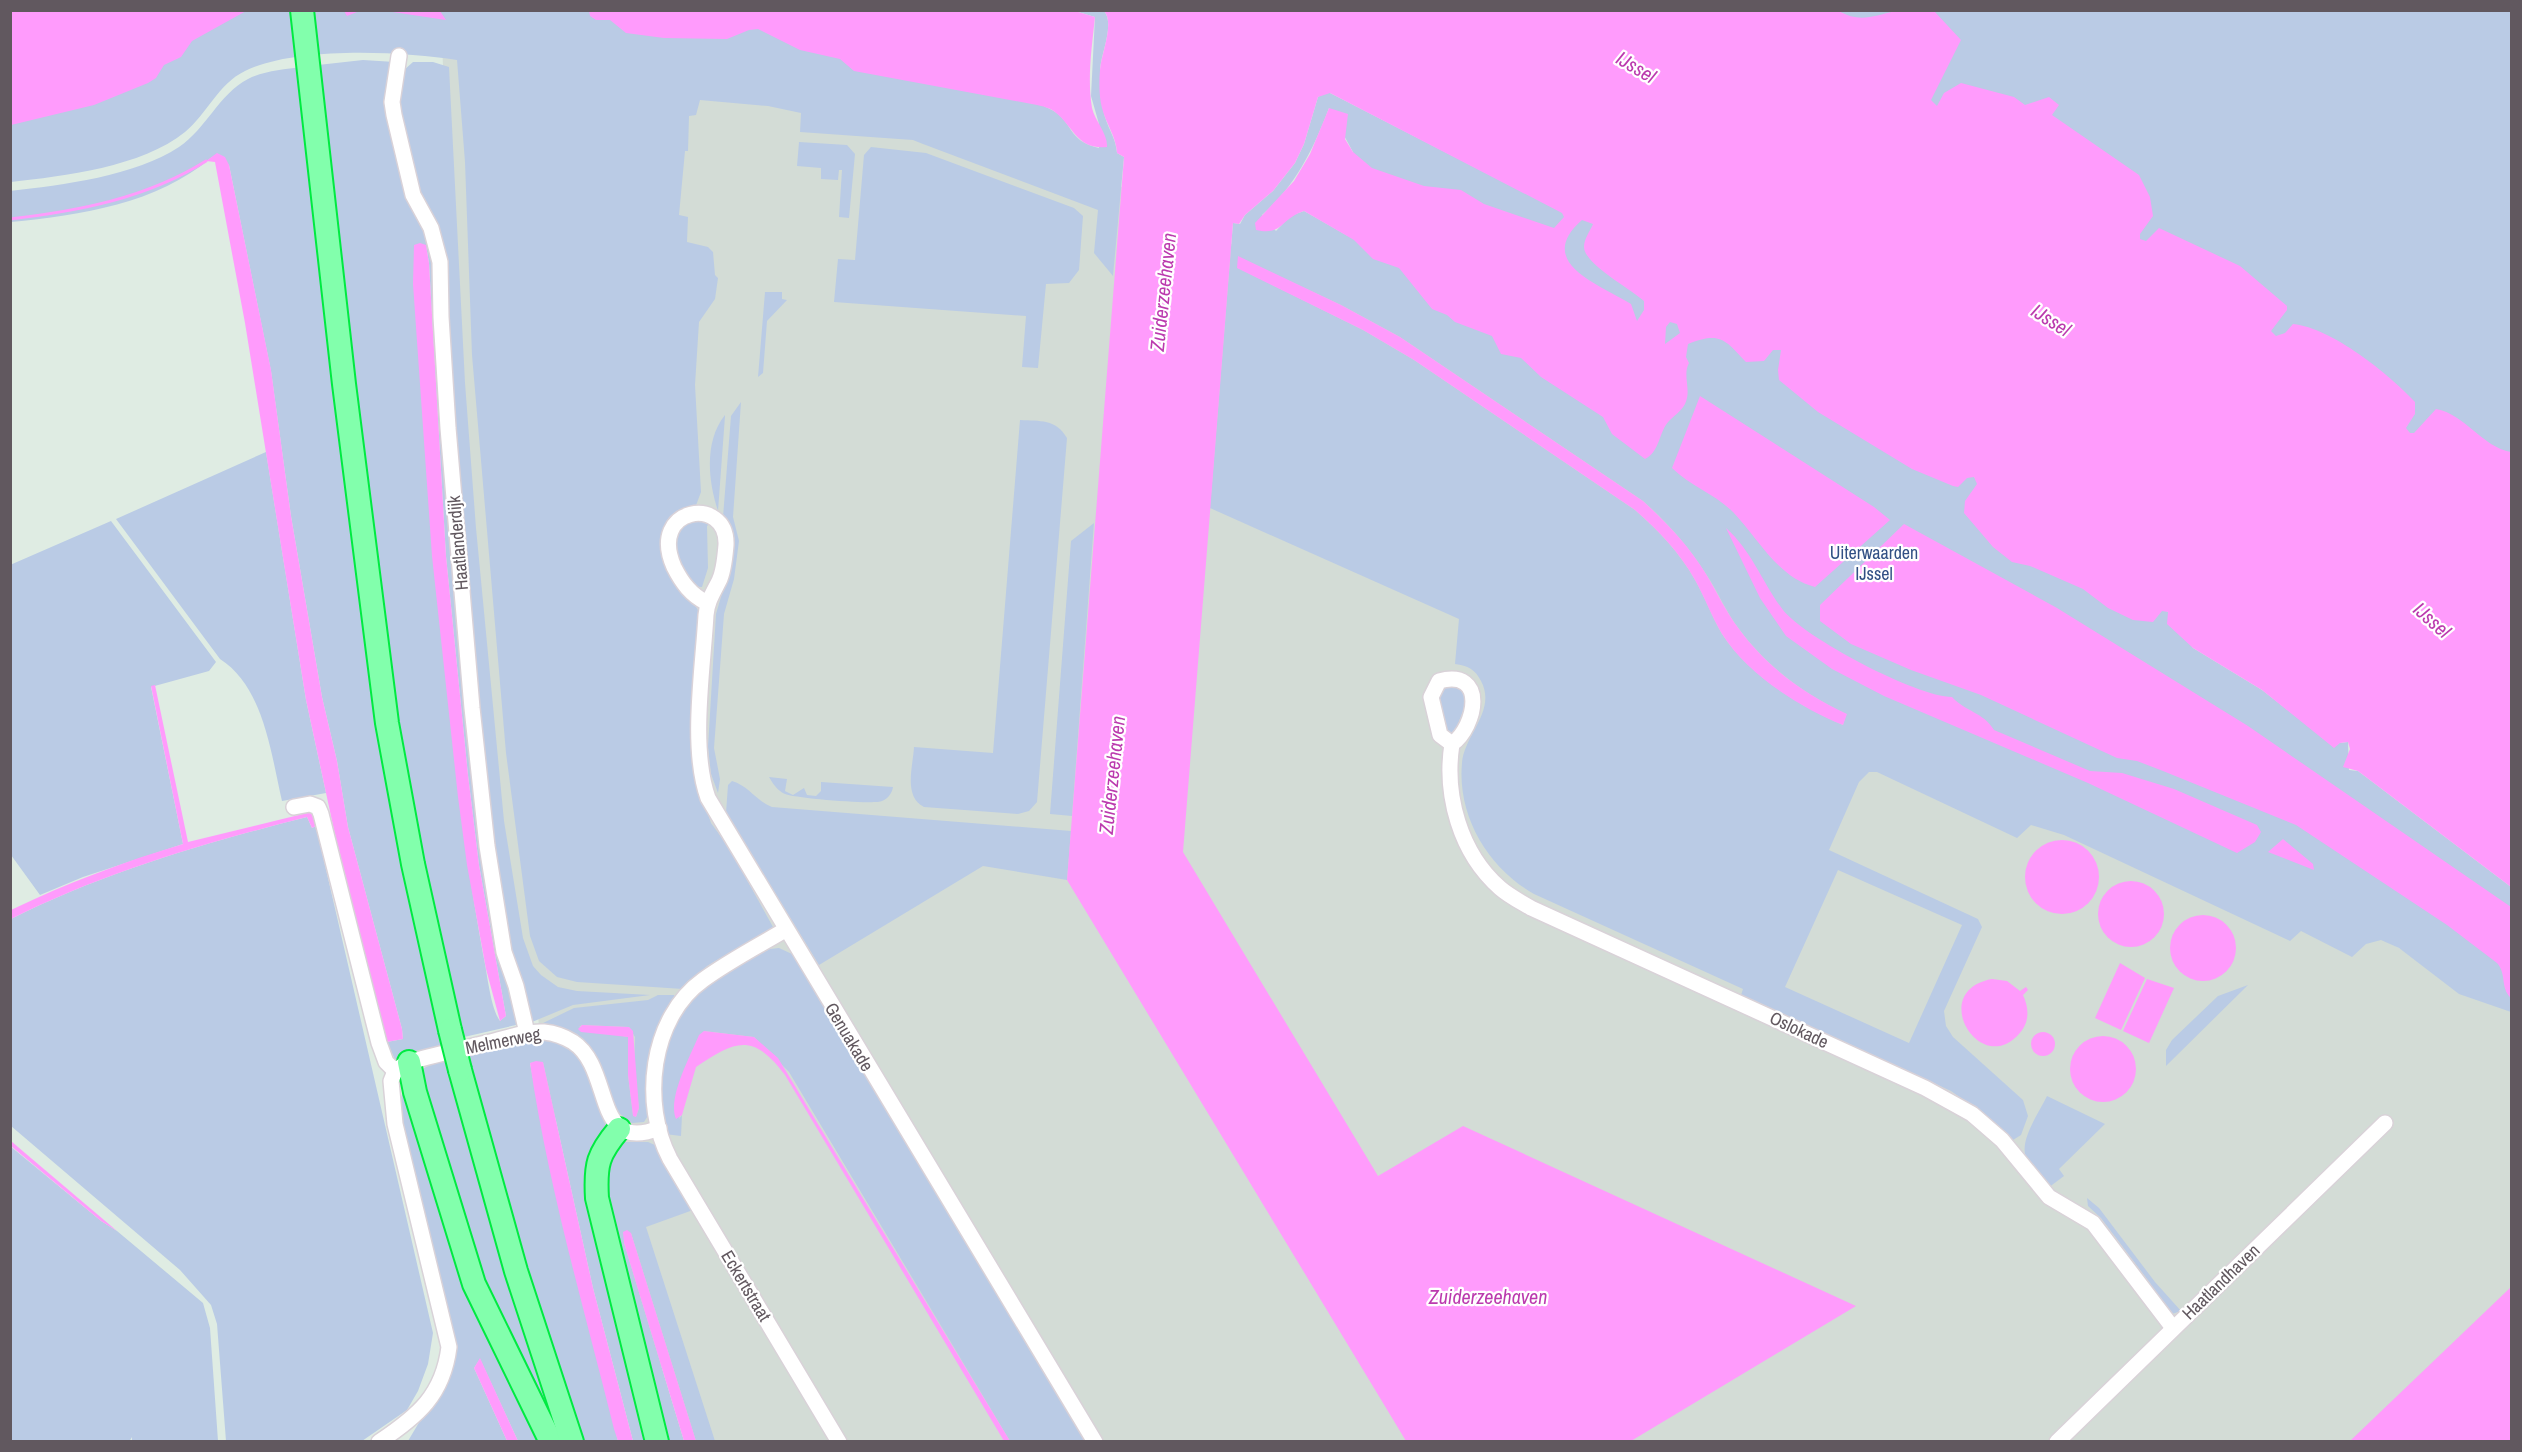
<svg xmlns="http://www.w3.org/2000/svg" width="2522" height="1452" viewBox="0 0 2522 1452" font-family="'Archivo Narrow',sans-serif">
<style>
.industrial{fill:#d3dcd6}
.green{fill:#bacbe5;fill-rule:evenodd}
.water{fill:#ff9bfc;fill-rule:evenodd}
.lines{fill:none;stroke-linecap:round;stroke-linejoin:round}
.stream{stroke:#ff9bfc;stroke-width:3}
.minor-casing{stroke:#d9d2d8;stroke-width:18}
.highway-casing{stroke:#00ea41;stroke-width:26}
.minor{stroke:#fff;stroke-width:15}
.highway{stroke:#82ffac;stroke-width:22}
.highway-bridge-casing{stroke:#00ea41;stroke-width:26;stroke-linecap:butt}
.highway-bridge{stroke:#82ffac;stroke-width:22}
.labels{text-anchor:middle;stroke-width:4.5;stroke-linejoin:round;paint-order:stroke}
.street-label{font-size:18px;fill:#61585f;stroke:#fff}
.park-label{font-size:18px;fill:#325085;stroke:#fff}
.water-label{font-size:20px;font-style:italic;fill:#bb3aae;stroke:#fff}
</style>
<rect width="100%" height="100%" fill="#dfece3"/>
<polygon class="industrial" points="442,45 1020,134 1375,319 2359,927 2511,1007 2511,1441 693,1441 541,1084 538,1007 511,928 464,504"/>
<g class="green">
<path d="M10 11H949L982 94C1004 98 1032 99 1052 110 1073 121 1067 141 1099 148V124L1091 96 1095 17 1075 11H1104C1115 24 1101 53 1100 70 1100 84 1101 104 1105 117 1109 130 1116 139 1117 153L1124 157 1113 276 1094 253 1098 210 923 144 913 140 800 132 801 113 768 106 700 100 696 115 689 116 688 151H685L679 215 688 217 687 242 708 247 713 252 715 275 718 278 715 299 699 322 695 385 701 492 695 508 672 517 664 528 661 541 662 548 699 612 697 781 711 823 730 849 773 927 707 966 683 989 577 982 557 977 539 961 530 936 506 753 472 355 465 162 457 60C402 51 295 46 245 71 218 84 207 114 185 132 142 167 64 176 11 182Z"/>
<polygon points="1779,11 2511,11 2511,509"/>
<path d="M363 60 395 62 389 97 432 242 455 565 518 1018 516 1025 464 1037C442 954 419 871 405 786 366 547 344 305 318 65ZM426 245 429 263 446 556 468 775 479 865 506 1016 500 1021C490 1007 487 971 483 954 469 876 458 799 451 720Z"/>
<polygon points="413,62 433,62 449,67 465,383 476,528 504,821 523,938 533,966 541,975 558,987 577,991 650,995 573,1005 532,1022 508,952 491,846 457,504 445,310 422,205 399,123 399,84 404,70"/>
<path d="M302 67 348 486 447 1046 395 1060 387 1042 403 1039 402 1029 348 827 337 761 322 697 291 516 271 371 229 165 212 157C157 204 81 215 11 222L10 191C63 185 135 176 179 147 206 129 219 94 248 79 264 71 284 69 302 67Z"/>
<path d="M1323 93H1330L1365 111 1564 213 1590 221 1974 477 2168 612 2193 648 2262 690 2294 715 2340 743 2348 742 2349 770 2358 771 2511 887V1012L2459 994 2399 948 2381 940 2366 944 2352 957 2301 931 2290 941 2064 835 2031 825 2017 838 1877 772H1869L1859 782 1829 850 1978 919 1982 927 1944 1011 1946 1026 1953 1037 2023 1100 2028 1116 2021 1135 2013 1140 1986 1116 1951 1091 1741 995 1743 989 1534 894C1488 868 1457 816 1462 763 1464 735 1497 711 1481 681 1475 669 1468 666 1455 664L1459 619 1210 508 1233 223 1240 224 1245 215 1273 191 1295 163 1304 144 1318 97ZM1329 108 1353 152 1348 236 1304 211 1290 216 1276 231 1262 215C1296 185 1313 150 1329 108ZM1238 257 1341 305 1400 337 1643 501C1667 522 1689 547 1706 574 1718 592 1726 612 1739 629 1767 667 1804 694 1846 714L1843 725C1799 706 1748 674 1722 634 1712 617 1705 597 1695 580 1680 553 1659 531 1635 510L1414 360 1363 330 1238 268ZM1838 870 1962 925 1909 1043 1785 987Z"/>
<polygon points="799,142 847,145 855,154 849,218 839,217 842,170 839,170 838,180 821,179 821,168 797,166"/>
<polygon points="871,147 926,153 1074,208 1083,216 1079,270 1069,283 1046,284 1038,368 1022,367 1026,316 834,302 838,259 855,260 864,155"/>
<polygon points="765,292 782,292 782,299 787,300 767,321 763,373 758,377"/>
<polygon points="741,402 733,517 739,541 734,579 724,614 714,748 720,779 718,793 711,774 708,747 716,614 732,559 733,536 723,517 731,416"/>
<path d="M725 415V416L718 511C708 481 704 441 725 415Z"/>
<path d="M1020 420C1040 421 1056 419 1067 438L1037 802 1029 811 1018 814 924 807C903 796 913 767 914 747L993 753Z"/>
<path d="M266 452 306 700 326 793 282 801C271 754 264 687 220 659L116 519Z"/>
<path d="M690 519 710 523 707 526 708 568 702 587C681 587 677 554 672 539Z"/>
<polygon points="111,521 216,662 209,671 151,687 183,844 83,877 40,895 11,855 10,565"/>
<polygon points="1094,523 1072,816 1050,814 1071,541"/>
<polygon points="1451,681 1469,696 1454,734 1447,734 1436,695"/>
<path d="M769 777 787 779 785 791 793 795 804 788 807 795 816 796 821 791V782L893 787C892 793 888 799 882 801 875 805 793 798 785 794 778 791 773 784 769 777Z"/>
<path d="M732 781C749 786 756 801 772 807L1071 831 1067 880 983 866 819 965 726 813 728 785Z"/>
<path d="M307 817 312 828 316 826 433 1333 428 1364 418 1391 407 1410 362 1441H226L217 1324 211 1305 180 1270 11 1126V919C105 872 205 843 307 817Z"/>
<path d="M779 948 792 954 1088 1441H1010L789 1072 754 1037 704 1031 679 1119 682 1115 681 1136 665 1134C655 1080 662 1023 706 986 725 970 749 960 770 949Z"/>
<polygon points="2248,985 2166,1066 2166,1050 2172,1040 2218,996"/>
<path d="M658 995H674L676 999 649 1114 644 1122 632 1123 615 1110 600 1062 580 1038 566 1029 539 1025 574 1008 648 1000ZM582 1025 629 1027 635 1037 634 1072 639 1108 636 1117 633 1115 628 1075V1037L579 1027Z"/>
<polygon points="544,1037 567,1043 588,1067 608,1131 596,1150 654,1441 633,1441 593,1288 543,1062 530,1063 555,1190 618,1441 580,1441 524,1275 465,1053"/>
<path d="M449 1057 567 1441H518L480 1359 474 1368 507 1441H408L446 1377 452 1330 397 1110C406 1077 418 1068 449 1057Z"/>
<path d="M2047 1096 2105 1124 2059 1169 2064 1176 2048 1188C2041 1178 2030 1168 2026 1157 2019 1140 2040 1111 2047 1096Z"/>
<polygon points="624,1142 648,1142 657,1146 693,1210 646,1227 715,1441 696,1441 631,1233 624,1243 684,1441 664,1441 601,1201 615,1144"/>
<polygon points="10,1146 101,1221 117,1231 203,1303 210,1328 218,1441 132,1441 132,1437 129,1442 11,1441"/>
<path d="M2087 1198 2099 1208 2155 1282 2181 1311 2172 1314C2161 1308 2153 1295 2150 1283L2101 1218 2088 1206Z"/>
</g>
<g class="water">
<polygon points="11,10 246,10 246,11 192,41 181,57 164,65 156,78 148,83 94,105 11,125"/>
<polygon points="344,11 440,11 446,20 386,11 357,12 347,16"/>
<path d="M589 11H1075L1095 17C1092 46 1087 78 1092 108 1095 121 1108 134 1107 147 1077 150 1074 127 1055 112 1050 108 1042 106 1037 105L854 71 840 59 800 50 758 29 749 30 727 39 664 38 626 33 610 20H596L590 16Z"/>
<path d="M1839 11C1859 23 1874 16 1895 11 1906 8 1922 10 1934 11L1961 40 1931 100 1937 106 1944 93 1961 83 2014 97 2025 105 2049 97 2059 105 2052 115 2139 175 2150 197 2153 216 2140 234V239L2146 241 2159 228 2240 266 2287 306V310L2271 331 2276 336 2285 333 2293 324C2332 328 2389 374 2415 402V414L2406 428 2410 433H2414L2436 409C2465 414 2482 447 2511 452V887L2358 771 2343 767 2350 749 2348 742 2340 743 2334 748 2262 690 2193 648 2167 624 2168 612 2162 611 2153 622 2133 620 2108 608 2083 589 2030 566 2012 562 1993 547 1964 513 1965 501 1977 484 1974 477 1967 478 1958 487 1953 486 1912 469 1818 412 1779 380 1778 370 1781 350H1773L1764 361 1746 362C1725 340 1721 331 1688 344L1686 357 1689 363C1682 376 1692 390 1685 404 1682 410 1674 416 1669 421 1659 431 1660 452 1645 459L1612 434 1603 417 1541 377 1521 358 1501 354 1492 336 1455 322 1447 315 1432 309 1399 268 1373 259 1354 240 1304 211C1280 219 1283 236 1256 230L1255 223 1294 181 1310 154 1329 108 1348 114 1345 139 1353 152 1372 168 1424 186 1461 190 1484 204 1554 228 1564 217 1562 213 1330 93 1318 97 1304 144 1295 163 1273 191 1245 215 1239 224 1233 223 1183 852 1378 1176 1463 1126 1856 1306 1631 1441H1406L1067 880 1124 157 1117 153C1116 136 1106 124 1102 108 1099 97 1099 82 1100 70 1101 54 1115 23 1104 11ZM1582 220 1593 224C1590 231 1584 239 1584 247 1584 264 1631 289 1644 301V310L1637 321 1631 304C1601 285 1533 263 1582 220ZM1670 322 1677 324 1680 333 1665 344 1666 327Z"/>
<polygon points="217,153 225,157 229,165 271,370 291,516 322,697 337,761 348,827 402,1029 403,1039 387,1042 334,830 306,700 245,323 215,162 206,161"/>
<polygon points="420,243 426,245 429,263 446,556 468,775 479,865 506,1016 500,1021 486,969 467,865 458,797 432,556 413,284 414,245"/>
<path d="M1238 256 1341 305 1400 337 1643 501C1667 523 1689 546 1706 574 1717 592 1726 612 1739 629 1767 667 1804 694 1847 714L1843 725C1799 707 1748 675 1722 634 1712 617 1705 598 1695 580 1680 553 1659 531 1635 510L1414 360 1363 330 1237 268Z"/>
<path d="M1700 396 1874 507 1890 520 1815 587C1778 578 1758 538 1733 512 1715 494 1690 486 1672 468Z"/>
<path d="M1904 524 2057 608 2248 726 2511 907V998C2500 988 2507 974 2497 963L2447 925 2296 825 2163 771 2137 761 2117 758 1981 695 1911 670 1851 644 1820 621V605Z"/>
<path d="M1726 528C1752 551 1763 584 1783 610 1805 638 1917 697 1952 697 1966 712 1983 712 1994 730L2090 771 2122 773 2174 789 2257 825 2261 832 2255 842 2237 853 2088 783 1884 696 1832 669 1786 636 1760 598Z"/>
<path d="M155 685 188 842 311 812 316 826 312 828 307 817C205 843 105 872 11 919V910C67 883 123 862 183 844L151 686Z"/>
<polygon points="2283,839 2313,864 2314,870 2268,852"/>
<circle cx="2062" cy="877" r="37"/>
<circle cx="2131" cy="914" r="33"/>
<circle cx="2203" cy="948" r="33"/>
<polygon points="2120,963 2145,978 2121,1030 2095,1018"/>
<path d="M1992 979 2007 981 2020 991 2026 987 2028 990 2023 995C2029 1008 2030 1022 2019 1034 1980 1078 1927 991 1992 979Z"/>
<polygon points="2147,979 2174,988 2149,1043 2123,1031"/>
<polygon points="582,1025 629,1027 633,1031 639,1108 636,1117 633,1116 628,1075 628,1037 581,1032 578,1029"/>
<path d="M704 1031 754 1037 778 1058 1010 1441H1004L785 1075C753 1032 735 1041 696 1067L682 1115 676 1119C667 1098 691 1055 699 1035Z"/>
<circle cx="2043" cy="1044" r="12"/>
<circle cx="2103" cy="1069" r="33"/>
<path d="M536 1061 543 1062 593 1288 633 1441H618L614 1429C584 1308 548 1186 530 1063Z"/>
<polygon points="11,1141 25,1153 117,1231 101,1221 11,1146"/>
<polygon points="627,1230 631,1233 696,1441 684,1441 624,1243 623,1232"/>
<polygon points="2511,1287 2511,1441 2350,1441"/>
<polygon points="480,1358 518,1441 507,1441 474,1368"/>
</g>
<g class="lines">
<path class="stream" d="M10 219C79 211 147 198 206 161"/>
<defs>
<g id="minor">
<polyline points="399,56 392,102 394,115 413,195 431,228 440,262 441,317 448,428 472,708 487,846 504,952 516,986 527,1033"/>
<path d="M707 603C691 595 682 583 674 567 647 506 728 495 726 545 725 556 724 571 719 581 713 593 707 602 706 615 703 669 690 748 708 798L1095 1442"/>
<path d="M1452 744 1440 735 1431 697 1439 681C1488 668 1476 727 1452 744 1444 795 1460 853 1500 888 1509 896 1521 902 1531 908L1925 1088 1972 1114 2002 1140 2049 1197 2093 1223 2173 1328"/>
<polyline points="294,807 310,804 318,807 321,814 379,1043 386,1062 395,1071"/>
<path d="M785 930C758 946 729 961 703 980 650 1018 641 1104 670 1159L839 1442"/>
<path d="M379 1442C418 1416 443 1395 449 1347L395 1124 391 1081 395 1071 406 1063C433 1055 462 1049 490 1042 507 1038 526 1031 544 1032 554 1033 565 1037 573 1042 614 1069 592 1155 659 1128"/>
<polyline points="2057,1442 2385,1123"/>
</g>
<g id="highway">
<polyline points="302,10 344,384 387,723 413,864 450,1030"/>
<polyline points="409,1062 415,1092 474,1284 551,1442"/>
<polyline points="460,1070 516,1271 572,1442"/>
<path d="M619 1129C598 1154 595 1164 597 1198L657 1442"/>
</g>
</defs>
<use href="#minor" class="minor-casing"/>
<use href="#highway" class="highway-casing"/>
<use href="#minor" class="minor"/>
<use href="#highway" class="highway"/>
<defs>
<polyline id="highway-bridge" points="450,1030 460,1070"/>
</defs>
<use href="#highway-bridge" class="highway-bridge-casing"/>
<use href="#highway-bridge" class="highway-bridge"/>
</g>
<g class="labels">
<g class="street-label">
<text transform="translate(458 543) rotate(-95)" y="6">Haatlanderdijk</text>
<text transform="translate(1799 1030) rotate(25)" y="6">Oslokade</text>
<text transform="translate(849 1037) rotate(59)" y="6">Genuakade</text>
<text transform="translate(503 1041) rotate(-11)" y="6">Melmerweg</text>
<text transform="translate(2221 1282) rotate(-44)" y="6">Haatlandhaven</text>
<text transform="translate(746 1286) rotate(59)" y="6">Eckertstraat</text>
</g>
<g class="park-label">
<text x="1874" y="559">Uiterwaarden<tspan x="1874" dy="21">IJssel</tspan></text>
</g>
<g class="water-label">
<text transform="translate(1636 67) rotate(31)" y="7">IJssel</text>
<text transform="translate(1163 292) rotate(-84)" y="7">Zuiderzeehaven</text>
<text transform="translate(2051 320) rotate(33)" y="7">IJssel</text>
<text transform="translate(2432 620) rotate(42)" y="7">IJssel</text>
<text transform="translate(1112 775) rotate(-84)" y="7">Zuiderzeehaven</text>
<text x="1488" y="1304">Zuiderzeehaven</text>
</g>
</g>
<rect width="2522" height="1452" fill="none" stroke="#61585f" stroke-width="24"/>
</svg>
